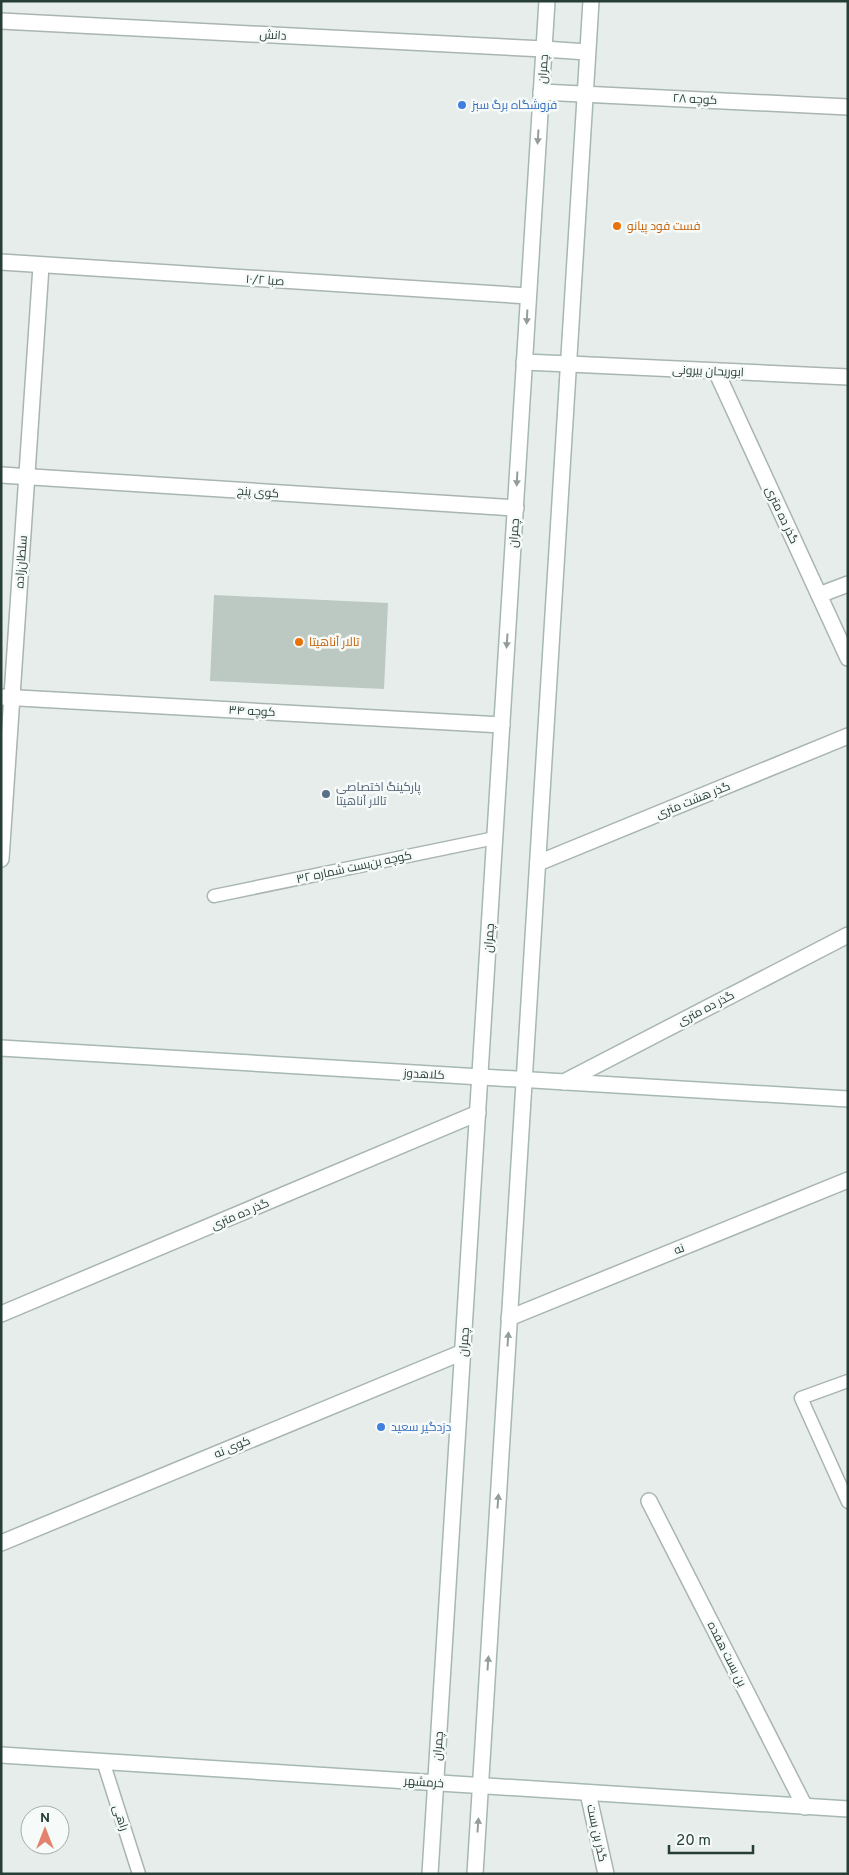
<svg xmlns="http://www.w3.org/2000/svg" width="849" height="1875" viewBox="0 0 849 1875" font-family="Overpass,Cairo,sans-serif">
<style>
.building{fill:#bcc8c2}
.lines{fill:none;stroke-linecap:round;stroke-linejoin:round}
.lane-casing{stroke:#a9b5b0;stroke-width:15}
.street-casing{stroke:#a9b5b0;stroke-width:18}
.secondary-casing{stroke:#a6b8b0;stroke-width:18}
.lane{stroke:#fff;stroke-width:12}
.street{stroke:#fff;stroke-width:15}
.secondary{stroke:#fff;stroke-width:15}
.oneway{fill:#939e9a}
.shop-dot{fill:#3f7fe0;stroke:#f6faf8;stroke-width:2}
.food-dot{fill:#e8710a;stroke:#f6faf8;stroke-width:2}
.service-dot{fill:#5c6f8a;stroke:#f6faf8;stroke-width:2}
.labels{text-anchor:middle;stroke-width:5;stroke-linejoin:round;paint-order:stroke}
.street-label{font-size:12px;fill:#273e36;stroke:#f6faf8}
.shop-label{font-size:12px;fill:#366cbe;stroke:#f6faf8;text-anchor:start}
.food-label{font-size:12px;fill:#c56008;stroke:#f6faf8;text-anchor:start}
.service-label{font-size:12px;fill:#4e5e75;stroke:#f6faf8;text-anchor:start}
</style>
<rect width="100%" height="100%" fill="#e6edea"/>
<polygon class="building" points="214,595 388,603 384,689 210,681"/>
<g class="lines">
<defs>
<g id="lane">
<polyline points="214,896 495,838"/>
<polyline points="848,1381 801,1398 848,1502"/>
<polyline points="103,1761 139,1874"/>
</g>
<g id="street">
<polyline points="1,21 544,49"/>
<polyline points="541,92 848,107"/>
<polyline points="1,262 528,296"/>
<polyline points="569,364 848,377"/>
<polyline points="716,371 848,658"/>
<polyline points="1,475 516,508"/>
<polyline points="819,595 848,584"/>
<polyline points="1,697 502,725"/>
<polyline points="1,859 41,266"/>
<polyline points="538,863 848,736"/>
<polyline points="564,1082 848,935"/>
<polyline points="1,1314 478,1113"/>
<polyline points="509,1318 848,1180"/>
<polyline points="649,1501 805,1807"/>
<polyline points="1,1543 463,1352"/>
<polyline points="588,1793 606,1874"/>
</g>
<g id="secondary">
<polyline points="544,49 587,52"/>
<polyline points="524,362 569,364"/>
<polyline points="1,1048 848,1099"/>
<polyline points="1,1755 848,1809"/>
<polyline points="430,1874 547,1"/>
<polyline points="475,1874 591,1"/>
</g>
</defs>
<use href="#lane" class="lane-casing"/>
<use href="#street" class="street-casing"/>
<use href="#secondary" class="secondary-casing"/>
<use href="#lane" class="lane"/>
<use href="#street" class="street"/>
<use href="#secondary" class="secondary"/>
</g>
<defs><path id="oneway-solid" d="M-6-.8H1V-3.2L6.5 0L1 3.2V.8H-6Z" transform="scale(1.25)"/></defs>
<g class="oneway">
<use href="#oneway-solid" transform="translate(538 137) rotate(94)"/>
<use href="#oneway-solid" transform="translate(527 317) rotate(93)"/>
<use href="#oneway-solid" transform="translate(517 479) rotate(93)"/>
<use href="#oneway-solid" transform="translate(507 641) rotate(94)"/>
<use href="#oneway-solid" transform="translate(508 1339) rotate(-86)"/>
<use href="#oneway-solid" transform="translate(498 1501) rotate(-86)"/>
<use href="#oneway-solid" transform="translate(488 1663) rotate(-86)"/>
<use href="#oneway-solid" transform="translate(478 1825) rotate(-86)"/>
</g>
<g class="shop-dot">
<circle cx="462" cy="105" r="5"/>
<circle cx="381" cy="1427" r="5"/>
</g>
<g class="food-dot">
<circle cx="617" cy="226" r="5"/>
<circle cx="299" cy="642" r="5"/>
</g>
<circle class="service-dot" cx="326" cy="794" r="5"/>
<g class="labels">
<g class="street-label">
<text transform="translate(273 35) rotate(3)" y="4">دانش</text>
<text transform="translate(543 69) rotate(-87)" y="4">چمران</text>
<text transform="translate(695 99) rotate(3)" y="4">کوچه ۲۸</text>
<text transform="translate(265 280) rotate(4)" y="4">صبا ۱۰/۲</text>
<text transform="translate(708 371) rotate(2)" y="4">ابوریحان بیرونی</text>
<text transform="translate(258 492) rotate(4)" y="4">کوی پنج</text>
<text transform="translate(782 515) rotate(65)" y="4">گذر ده متری</text>
<text transform="translate(514 533) rotate(-86)" y="4">چمران</text>
<text transform="translate(21 562) rotate(-86)" y="4">سلطان‌زاده</text>
<text transform="translate(252 711) rotate(3)" y="4">کوچه ۳۴</text>
<text transform="translate(693 800) rotate(-22)" y="4">گذر هشت متری</text>
<text transform="translate(354 867) rotate(-12)" y="4">کوچه بن‌بست شماره ۳۲</text>
<text transform="translate(489 938) rotate(-86)" y="4">چمران</text>
<text transform="translate(706 1008) rotate(-27)" y="4">گذر ده متری</text>
<text transform="translate(424 1074) rotate(3)" y="4">کلاهدوز</text>
<text transform="translate(240 1214) rotate(-23)" y="4">گذر ده متری</text>
<text transform="translate(679 1249) rotate(-22)" y="4">نه</text>
<text transform="translate(464 1342) rotate(-86)" y="4">چمران</text>
<text transform="translate(232 1447) rotate(-23)" y="4">کوی نه</text>
<text transform="translate(727 1654) rotate(63)" y="4">بن بست هفده</text>
<text transform="translate(438 1746) rotate(-86)" y="4">چمران</text>
<text transform="translate(424 1782) rotate(4)" y="4">خرمشهر</text>
<text transform="translate(121 1818) rotate(72)" y="4">راهی</text>
<text transform="translate(597 1833) rotate(78)" y="4">گذر بن بست</text>
</g>
<g class="shop-label">
<text x="472" y="109">فروشگاه برگ سبز</text>
<text x="391" y="1431">دزدگیر سعید</text>
</g>
<g class="food-label">
<text x="627" y="230">فست فود پیانو</text>
<text x="309" y="646">تالار آناهیتا</text>
</g>
<g class="service-label">
<text x="336" y="791">پارکینگ اختصاصی<tspan x="336" dy="14">تالار آناهیتا</tspan></text>
</g>
</g>
<rect width="849" height="1875" fill="none" stroke="#273e36" stroke-width="5"/>
<g transform="translate(45 1830)"><circle r="24" fill="#f6faf8" stroke="#a3afaa"/>
<path d="M0-4L9 19L0 12L-9 19Z" fill="#e3836e"/>
<text y="-8" font-size="14" font-weight="bold" text-anchor="middle" fill="#273e36">N</text>
</g>
<path d="M669 1845v8h84v-8" fill="none" stroke="#273e36" stroke-width="2.5"/>
<text x="676" y="1845" font-size="15" fill="#273e36" stroke="#f6faf8" stroke-width="4" paint-order="stroke">20 m</text>
</svg>
